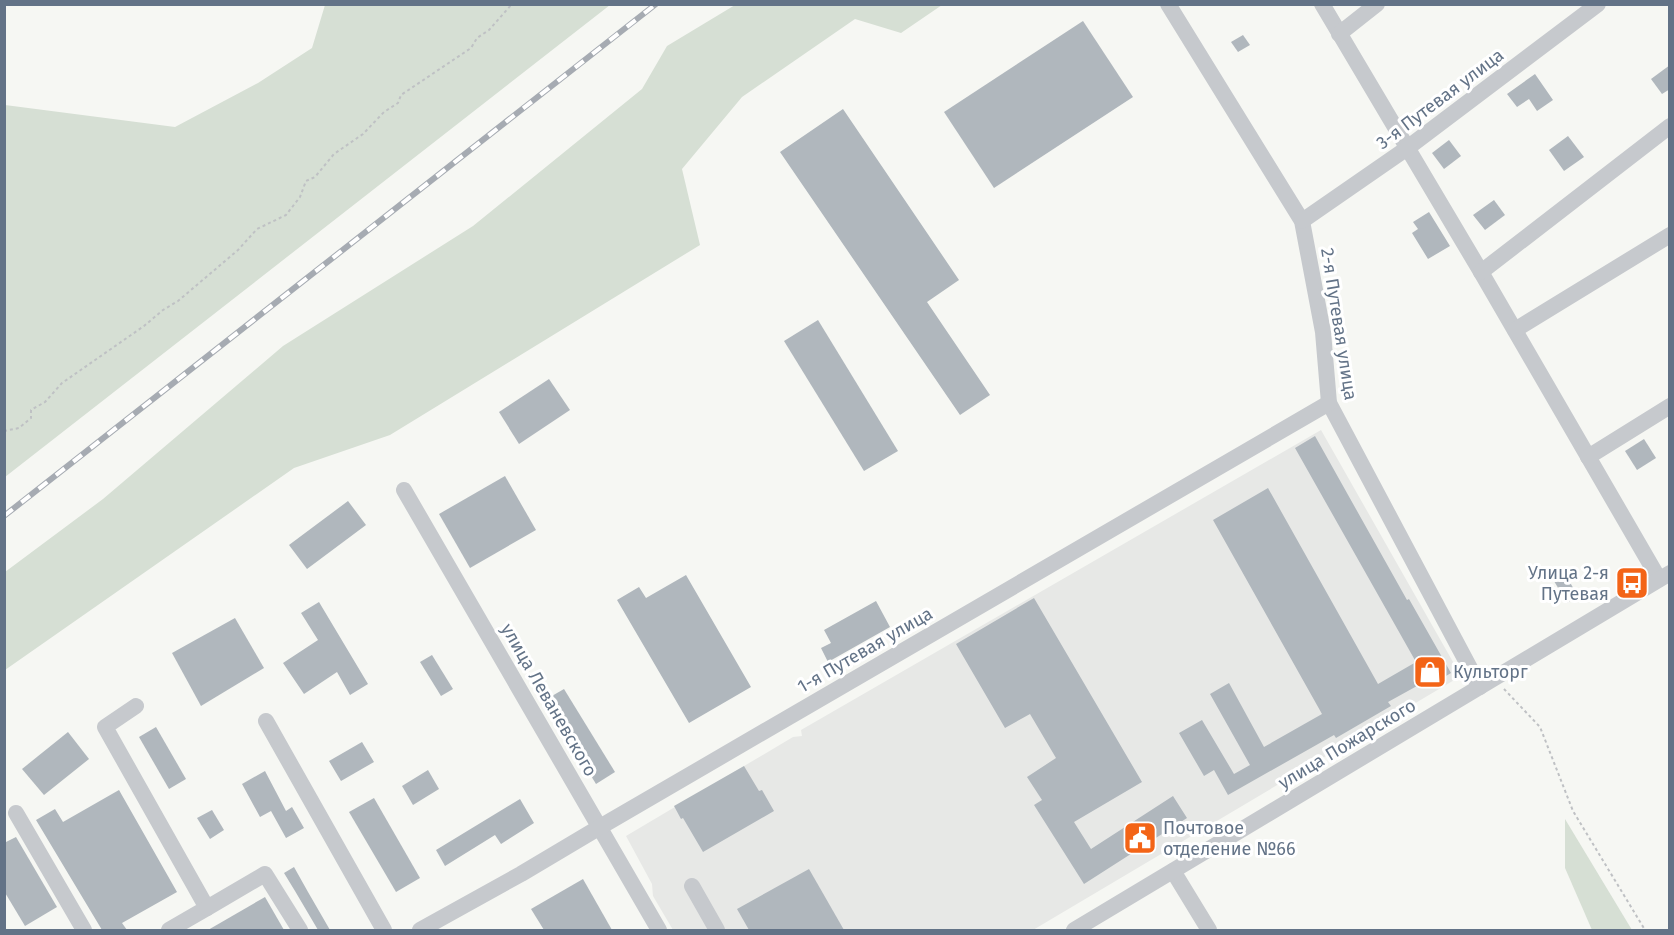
<svg xmlns="http://www.w3.org/2000/svg" width="1674" height="935" viewBox="0 0 1674 935" font-family="'Fira Sans',sans-serif">
<style>
.built{fill:#e7e8e6}
.green{fill:#d6dfd4}
.building{fill:#b0b7bd}
.lines{fill:none;stroke-linecap:round;stroke-linejoin:round}
.path{stroke:#bfc1c4;stroke-width:2;stroke-dasharray:3 3;stroke-linecap:butt}
.minor{stroke:#c6c9cd;stroke-width:16}
.rail-casing{stroke:#a6abb2;stroke-width:6}
.rail{stroke:#fff;stroke-width:4;stroke-dasharray:11;stroke-linecap:butt}
.labels{text-anchor:middle;stroke-width:6;stroke-linejoin:round;paint-order:stroke}
.street-label{font-size:18px;fill:#637387;stroke:#fff}
.poi-label{font-size:18px;fill:#637387;stroke:#fff;text-anchor:start}
</style>
<rect width="100%" height="100%" fill="#f6f7f3"/>
<polygon class="built" points="1321,430 1461,676 1033,930 673,930 653,896 652,884 626,836 793,737 802,736 801,730"/>
<g class="green">
<polygon points="325,5 610,5 5,477 5,105 175,127 258,83 312,48"/>
<polygon points="735,5 942,5 901,33 855,19 742,97 682,169 700,245 390,435 294,468 5,670 5,572 103,499 283,346 473,226 642,89 667,46"/>
<polygon points="1565,819 1632,930 1592,930 1565,868"/>
</g>
<g class="building">
<polygon points="1083,21 1133,97 994,188 944,112"/>
<polygon points="1243,35 1250,45 1238,52 1231,42"/>
<polygon points="1670,65 1670,89 1662,94 1651,79"/>
<polygon points="1535,74 1553,100 1537,111 1529,99 1517,107 1507,94"/>
<polygon points="843,109 959,280 927,302 990,395 960,415 780,152"/>
<polygon points="1568,136 1584,157 1564,171 1549,150"/>
<polygon points="1449,140 1461,156 1444,169 1432,153"/>
<polygon points="1494,200 1505,215 1485,230 1473,215"/>
<polygon points="1429,212 1450,246 1428,259 1412,233 1418,229 1413,222"/>
<polygon points="818,320 898,451 864,471 784,341"/>
<polygon points="549,379 570,410 519,444 499,412"/>
<polygon points="1315,436 1407,600 1409,599 1451,673 1429,686 1426,681 1388,702 1391,706 1336,738 1334,735 1228,795 1214,770 1204,776 1179,733 1202,720 1234,774 1250,765 1210,694 1229,683 1264,747 1322,714 1213,520 1268,488 1378,684 1416,662 1295,448"/>
<polygon points="1644,439 1656,458 1637,470 1625,451"/>
<polygon points="505,476 536,530 470,568 439,514"/>
<polygon points="348,501 366,525 307,569 289,545"/>
<polygon points="1565,574 1578,596 1567,603 1554,581"/>
<polygon points="686,575 751,687 689,723 617,600 639,587 646,598"/>
<polygon points="1034,598 1142,782 1074,822 1091,849 1173,796 1187,818 1084,884 1034,805 1042,800 1027,777 1056,758 1030,714 1005,728 956,644"/>
<polygon points="876,601 890,627 828,662 821,648 831,643 824,630"/>
<polygon points="319,602 368,684 350,695 337,672 304,694 283,663 318,640 301,613"/>
<polygon points="235,618 264,668 201,706 172,653"/>
<polygon points="432,655 453,689 441,696 420,662"/>
<polygon points="564,689 615,772 596,784 545,700"/>
<polygon points="156,727 186,779 169,789 139,737"/>
<polygon points="68,732 89,759 44,795 22,769"/>
<polygon points="362,742 374,762 341,781 329,761"/>
<polygon points="744,766 759,791 762,790 774,811 703,852 683,818 681,819 674,806"/>
<polygon points="428,770 439,789 413,805 402,786"/>
<polygon points="265,771 286,811 292,807 304,828 286,838 271,811 260,817 242,784"/>
<polygon points="119,790 177,892 122,923 127,930 102,930 36,820 55,809 63,822"/>
<polygon points="374,798 420,878 396,892 349,812"/>
<polygon points="520,799 534,823 501,844 495,835 445,866 436,850"/>
<polygon points="212,810 224,830 210,839 197,818"/>
<polygon points="16,837 57,907 25,926 4,891 4,843"/>
<polygon points="294,867 308,892 330,930 318,930 295,891 284,873"/>
<polygon points="809,869 844,930 749,930 737,909"/>
<polygon points="583,879 612,930 544,930 531,909"/>
<polygon points="265,897 284,930 208,930"/>
</g>
<g class="lines">
<g class="path">
<polyline points="4,431 19,428 31,418 31,410 45,402 62,383 144,326 163,310 178,301 238,250 257,229 286,215 300,197 306,181 315,177 334,154 363,134 384,112 398,103 401,95 471,48 477,38 489,30 512,4"/>
<polyline points="1504,689 1540,727 1573,811 1645,930"/>
</g>
<g class="minor">
<polyline points="1168,4 1302,221 1323,332 1329,403 1480,687"/>
<polyline points="1322,4 1481,272 1659,579"/>
<polyline points="1339,34 1377,4"/>
<polyline points="1302,221 1406,149 1598,4"/>
<polyline points="1481,272 1670,126"/>
<polyline points="1515,330 1670,235"/>
<polyline points="1588,457 1670,406"/>
<polyline points="404,490 659,930"/>
<polyline points="136,706 105,727 207,908 169,930"/>
<polyline points="266,721 384,930"/>
<polyline points="16,813 84,930"/>
<polyline points="1173,871 1209,930"/>
<polyline points="692,886 717,930"/>
<polyline points="207,908 265,874 300,930"/>
<polyline points="420,930 521,874 600,827 1329,403"/>
<polyline points="1074,930 1670,573"/>
</g>
<defs>
<polyline id="rail" points="4,516 656,4"/>
</defs>
<use href="#rail" class="rail-casing"/>
<use href="#rail" class="rail"/>
</g>
<defs>
<symbol id="bus-square" viewBox="-11 -11 22 22"><rect x="-9" y="-9" width="18" height="18" rx="4" fill="#f36417" stroke="#fff"/><path d="M-5-6H5V4H4V6H2V4H-2V6H-4V4H-5ZM-3.5-4V0h7V-4ZM-3.5 1.2v1.5H-2V1.2ZM2 1.2v1.5H3.5V1.2Z" fill="#fff"/></symbol>
<symbol id="shop-square" viewBox="-11 -11 22 22"><rect x="-9" y="-9" width="18" height="18" rx="4" fill="#f36417" stroke="#fff"/><path d="M-5-2.5h2.3a2.7 3.5 0 0 1 5.4 0H5L5.5 6h-11ZM-1.5-2.5h3a1.5 2.3 0 0 0-3 0Z" fill="#fff"/></symbol>
<symbol id="civic-square" viewBox="-11 -11 22 22"><rect x="-9" y="-9" width="18" height="18" rx="4" fill="#f36417" stroke="#fff"/><path d="M-.6-6.5H3V-4.5H.6V-3L4-1V1h2V6H-6V1h2V-1L-.6-3ZM-1.2 2.5V6h2.4V2.5Z" fill="#fff"/></symbol>
</defs>
<g fill-rule="evenodd">
<use href="#bus-square" x="1613" y="564" width="38" height="38"/>
<use href="#shop-square" x="1411" y="653" width="38" height="38"/>
<use href="#civic-square" x="1121" y="819" width="38" height="38"/>
</g>
<g class="labels">
<g class="street-label">
<text transform="translate(1440 99) rotate(-37)" y="6">3-я Путевая улица</text>
<text transform="translate(1339 324) rotate(81)" y="6">2-я Путевая улица</text>
<text transform="translate(865 650) rotate(-30)" y="6">1-я Путевая улица</text>
<text transform="translate(549 700) rotate(60)" y="6">улица Леваневского</text>
<text transform="translate(1347 744) rotate(-31)" y="6">улица Пожарского</text>
</g>
<g class="poi-label">
<text x="1609" y="579" text-anchor="end">Улица 2-я<tspan x="1609" dy="21">Путевая</tspan></text>
<text x="1453" y="678">Культорг</text>
<text x="1163" y="834">Почтовое<tspan x="1163" dy="21">отделение №66</tspan></text>
</g>
</g>
<rect width="1674" height="935" fill="none" stroke="#637387" stroke-width="12"/>
</svg>
